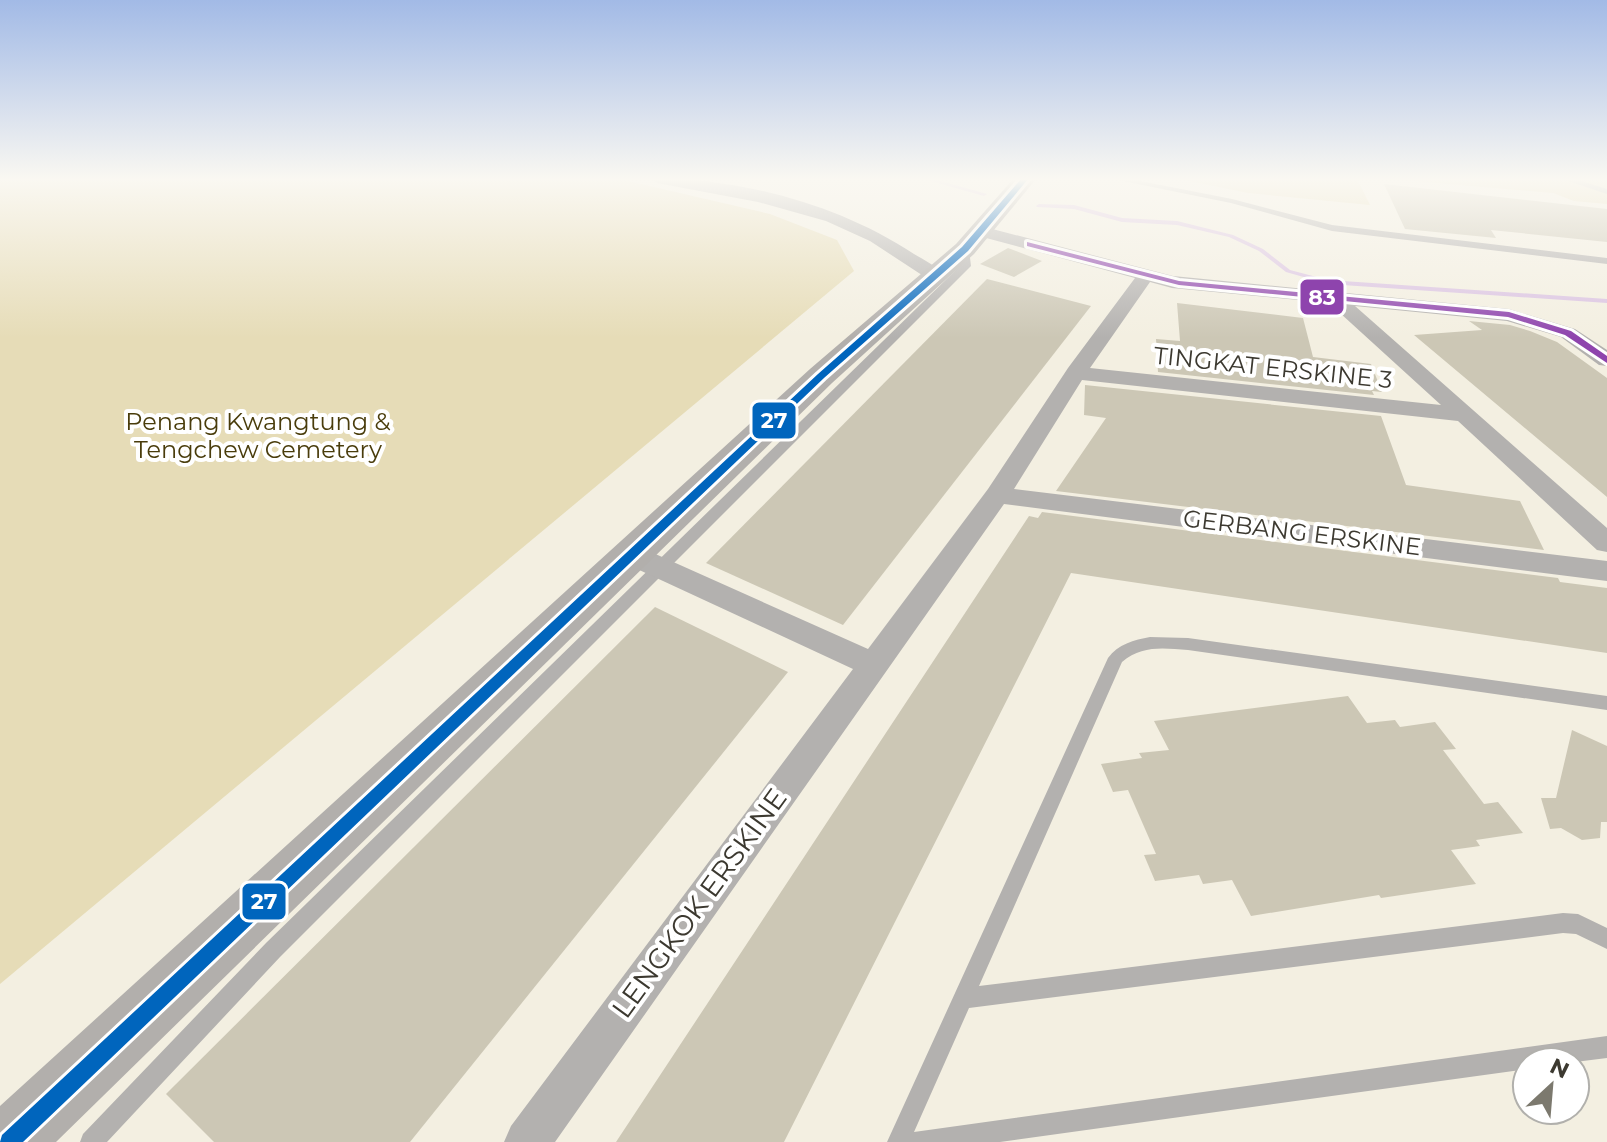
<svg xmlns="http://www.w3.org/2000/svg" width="1607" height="1142" viewBox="0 0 1607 1142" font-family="Montserrat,sans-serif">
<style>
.green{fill:#e6dcb7}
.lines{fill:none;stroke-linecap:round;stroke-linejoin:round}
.stream{fill:#dac2e2;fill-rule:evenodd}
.building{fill:#ccc7b5}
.lane{fill:#b3b1af;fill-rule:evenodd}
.street{fill:#b3b1af;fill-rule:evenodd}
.secondary{fill:#b2afac;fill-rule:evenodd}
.bus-1-casing{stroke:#fff;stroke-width:6}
.bus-2-casing{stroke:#fff;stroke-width:6}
.bus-1{fill:#8e44ad;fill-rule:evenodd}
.bus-2{fill:#0065bd;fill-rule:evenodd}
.labels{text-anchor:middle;stroke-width:8;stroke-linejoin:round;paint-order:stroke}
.street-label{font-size:24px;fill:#3c3930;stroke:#fff}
.park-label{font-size:24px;fill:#493c0b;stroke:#fff}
.near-street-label{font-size:28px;fill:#3c3930;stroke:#fff}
.line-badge{stroke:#fff;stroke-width:3}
.badge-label{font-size:22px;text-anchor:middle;font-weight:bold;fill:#fff}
</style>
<rect width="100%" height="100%" fill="#f3efe1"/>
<g class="green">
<polygon points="0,178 615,178 770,214 837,240 854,271 0,984"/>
<polygon points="1175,178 1369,178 1358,181 1370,205 1248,193"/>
<polygon points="1379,178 1607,178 1607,204 1574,201 1553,193"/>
</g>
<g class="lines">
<g class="stream">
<polygon points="920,178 930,178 987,194 984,196"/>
<polygon points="1039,204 1074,205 1122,218 1177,221 1233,235 1263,249 1290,270 1328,280 1607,299 1607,303 1328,284 1286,272 1259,251 1229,237 1177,225 1122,222 1074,209 1037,207 1036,206"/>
</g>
</g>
<g class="building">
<polygon points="1384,184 1607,209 1607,242 1491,230 1496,238 1405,229"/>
<polygon points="1008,248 1042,261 1014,277 980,264"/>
<polygon points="987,279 1091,306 843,625 706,563"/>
<polygon points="1177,303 1303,318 1313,357 1371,364 1382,392 1372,391 1374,395 1158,372 1156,339 1180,341"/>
<polygon points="1469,321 1510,325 1530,331 1557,342 1607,378 1607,497 1414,335 1482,330"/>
<polygon points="1085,385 1381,416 1406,485 1520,501 1544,550 1056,491 1106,418 1084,415"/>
<polygon points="1042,512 1558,578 1560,582 1607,588 1607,653 1071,573 784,1142 616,1142 1029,516 1038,518"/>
<polygon points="655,607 788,672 410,1142 214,1142 166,1094"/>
<polygon points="1348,696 1367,723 1395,720 1400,727 1435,722 1456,749 1443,750 1484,804 1498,802 1523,833 1476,840 1480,846 1451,850 1476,884 1381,898 1379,895 1251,916 1232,880 1203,884 1199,875 1155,881 1144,855 1156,854 1128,790 1113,792 1101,764 1142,758 1139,753 1169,750 1154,721"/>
<polygon points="1572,730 1607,746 1607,822 1601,822 1600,838 1582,840 1561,828 1550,829 1541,798 1556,798"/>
</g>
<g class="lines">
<g class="lane">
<polygon points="1108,178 1125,178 1232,199 1332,225 1607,258 1607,264 1332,231 1231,203"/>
<polygon points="1559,178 1572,178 1607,189 1607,194"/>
<polygon points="962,247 969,249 971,266 280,957 107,1142 80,1142 83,1134 266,943 963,263"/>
<path d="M1150 637 1188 638 1607 696V710L1188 650C1163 648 1142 645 1122 662L979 986 1563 913 1578 914 1607 928V949L1576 934 1563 933 969 1008 914 1132 1607 1036V1058L1575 1062H1527V1069L1000 1142H887L1108 658C1118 644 1134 640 1150 637Z"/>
</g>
<g class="street">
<path d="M649 178C740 178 838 204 914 254 924 260 937 266 944 275L942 279H928L870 241 826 221 758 202 657 183Z"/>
<path d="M981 226 1173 276 1509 309 1575 329 1607 350V366L1599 365 1561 337 1507 321 1355 306 1607 528V552L1597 550 1458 421 1082 380 1014 489 1607 561V581L1004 504 555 1142H504L511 1126 853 669 622 562 618 555 622 548 632 545 642 548 868 649 988 489 1068 368 1135 278 975 235 972 231ZM1150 282 1172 288 1329 303 1441 405 1090 368Z"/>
</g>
<polygon class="secondary" points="1014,178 1037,178 974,254 832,383 56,1142 0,1142 0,1106 810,369 956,244"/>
<defs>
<polygon id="bus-1" points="1027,242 1179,281 1509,312 1571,331 1607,356 1607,363 1565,335 1508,317 1179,285 1027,246"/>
<polygon id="bus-2" points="1022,178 1029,178 968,251 824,378 23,1142 0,1142 2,1135 818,374 962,247"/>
</defs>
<use href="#bus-1" class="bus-1-casing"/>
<use href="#bus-2" class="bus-2-casing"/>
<use href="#bus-1" class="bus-1"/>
<use href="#bus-2" class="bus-2"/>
</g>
<linearGradient id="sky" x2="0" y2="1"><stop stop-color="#a2bae6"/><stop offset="0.53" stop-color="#faf8f2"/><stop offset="1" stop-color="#faf8f2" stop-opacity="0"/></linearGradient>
<rect width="1607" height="338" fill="url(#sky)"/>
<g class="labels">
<g class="street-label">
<text transform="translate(1273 368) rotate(6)" y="8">TINGKAT ERSKINE 3</text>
<text transform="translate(1302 533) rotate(7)" y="8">GERBANG ERSKINE</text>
</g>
<g class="park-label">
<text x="258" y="430">Penang Kwangtung &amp;<tspan x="258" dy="28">Tengchew Cemetery</tspan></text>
</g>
<g class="near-street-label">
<text transform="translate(699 903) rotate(-54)" y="10">LENGKOK ERSKINE</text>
</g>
</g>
<g class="line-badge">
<rect x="1299" y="278" width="46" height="38" rx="8" fill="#8e44ad"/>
<rect x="751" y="401" width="46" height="39" rx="8" fill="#0065bd"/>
<rect x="241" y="882" width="46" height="39" rx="8" fill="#0065bd"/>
</g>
<g class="badge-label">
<text x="1322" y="305">83</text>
<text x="774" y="428">27</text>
<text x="264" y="909">27</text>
</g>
<g transform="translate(1551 1086) rotate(26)"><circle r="38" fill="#ffffff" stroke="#b1b0ac" stroke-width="2"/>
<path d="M0-6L14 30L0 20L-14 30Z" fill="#7c796e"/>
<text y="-12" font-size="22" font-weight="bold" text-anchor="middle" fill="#3c3930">N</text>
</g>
</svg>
